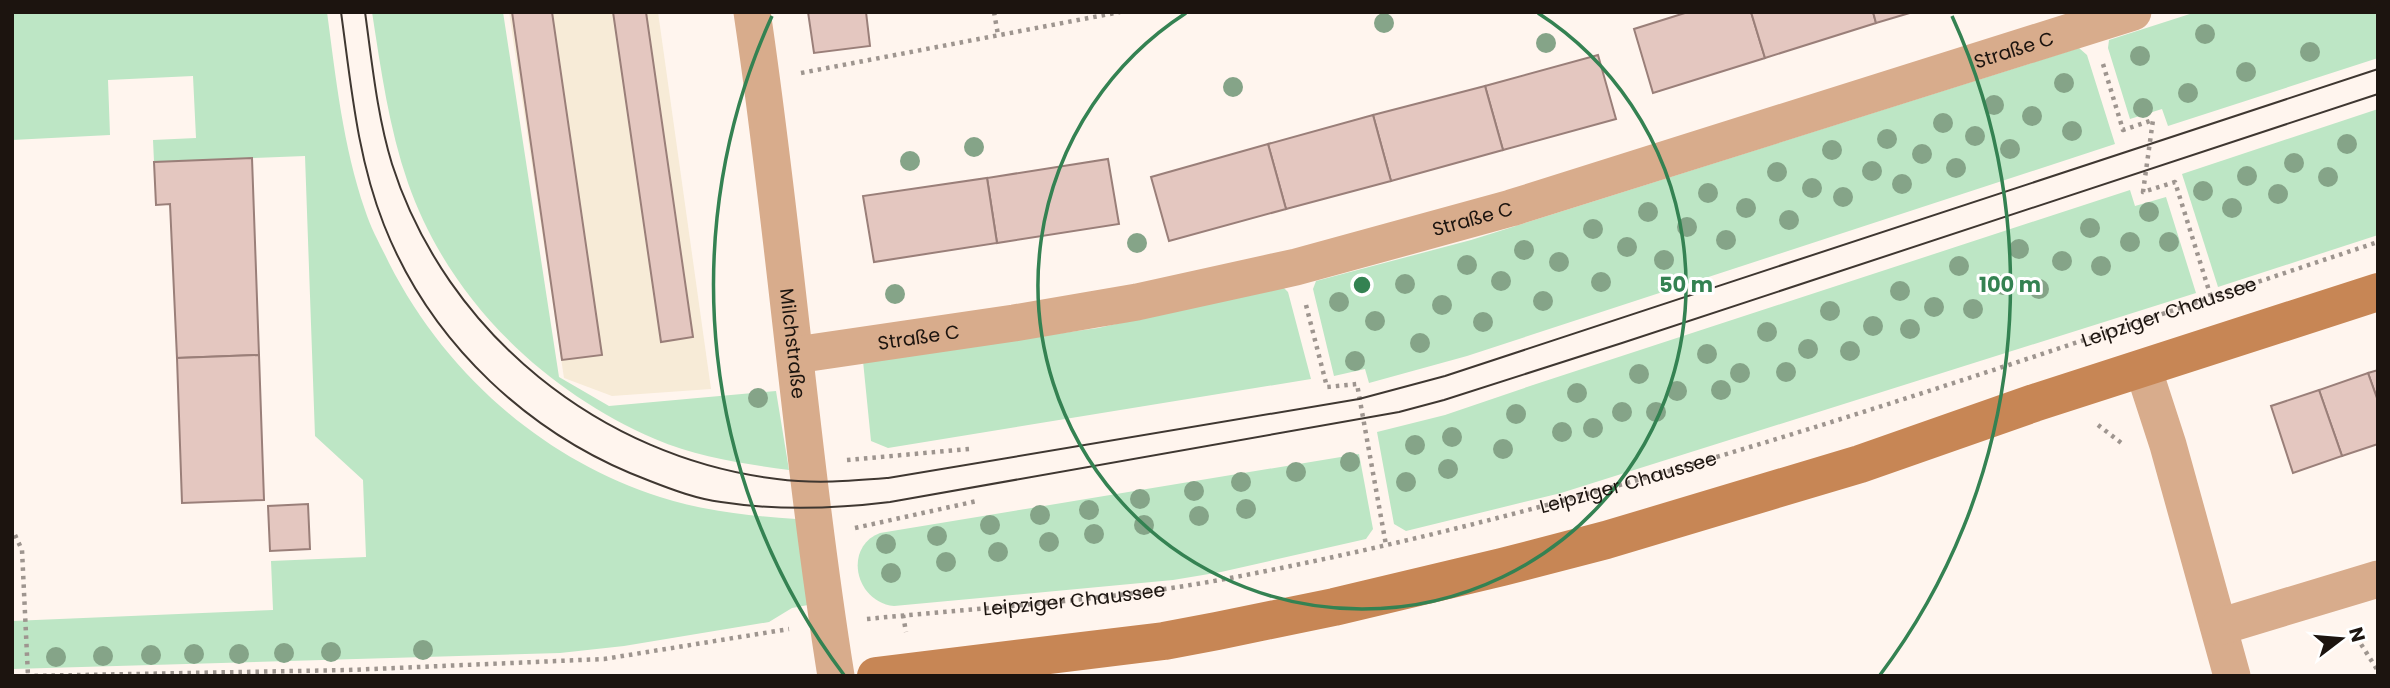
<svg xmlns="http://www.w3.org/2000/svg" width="2390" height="688" viewBox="0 0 2390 688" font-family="Poppins,sans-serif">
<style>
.industrial{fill:#f7ebd7}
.green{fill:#bde6c5}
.building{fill:#e4c7c0;stroke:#9a7f79;stroke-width:2}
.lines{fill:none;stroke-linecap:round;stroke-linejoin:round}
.path{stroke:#9e958f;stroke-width:4.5;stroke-dasharray:3.5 5;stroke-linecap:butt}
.minor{stroke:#d8ac8c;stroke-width:37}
.secondary{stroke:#c78655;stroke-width:38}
.tram{stroke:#3f3731;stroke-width:2}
.tree{fill:#85a488}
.ring{fill:none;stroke:#348252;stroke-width:3.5}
.labels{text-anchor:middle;stroke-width:6;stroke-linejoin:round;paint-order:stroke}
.street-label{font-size:19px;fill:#1c140f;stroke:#fff}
.centre{fill:#348252;stroke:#fff;stroke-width:3.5}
.ring-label{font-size:21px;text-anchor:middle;font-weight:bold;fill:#348252;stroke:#fff;stroke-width:6;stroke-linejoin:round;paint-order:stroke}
</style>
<rect width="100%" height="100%" fill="#fff5ee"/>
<polygon class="industrial" points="509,12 658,12 711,389 612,396 564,378"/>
<g class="green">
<path d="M12 12H327C336 79 343 146 365 210 371 229 381 246 389 263 445 373 542 459 660 497 704 511 750 516 796 519L808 605 792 608 769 622 624 646 560 653 12 669V621L273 610 271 561 366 557 363 480 315 436 305 156 154 162 153 140 196 138 193 76 108 80 110 135 12 140Z"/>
<path d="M372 12H503L559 377 609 406 776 391 789 470C744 464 697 457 655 439 543 390 449 300 408 183 389 128 381 70 372 12Z"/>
<polygon points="2196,12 2378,12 2378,58 2168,126 2162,109 2130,119 2108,48 2109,40"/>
<polygon points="2079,48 2087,55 2115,144 1467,356 1369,383 1365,369 1334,376 1313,289 1316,281 1471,240"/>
<polygon points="2378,109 2378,235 2218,287 2182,174"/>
<polygon points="2130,190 2135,206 2166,197 2196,293 1561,493 1406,531 1394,524 1377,432 1445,415 1533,385"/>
<polygon points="1283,287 1288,292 1311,379 888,448 871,441 863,361 1098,328"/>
<path d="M1359 454 1373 529 1366 539 1221 572 1173 580 894 606C855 602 843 547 880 533Z"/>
</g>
<g class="building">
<polygon points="512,12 552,12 602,355 562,360"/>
<polygon points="613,12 646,12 693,337 661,342"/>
<polygon points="808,12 866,12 870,46 814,53"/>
<polygon points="1688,12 1751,12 1765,58 1653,93 1634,29"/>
<polygon points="1751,12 1873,12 1876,23 1765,58"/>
<polygon points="1873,12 1913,12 1876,23"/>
<polygon points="1598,55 1616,119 1503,150 1485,86"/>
<polygon points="1485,86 1503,150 1391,181 1373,115"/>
<polygon points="1373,115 1391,181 1286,209 1268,144"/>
<polygon points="1268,144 1286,209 1169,241 1151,177"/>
<polygon points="252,158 259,355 177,358 170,204 156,205 154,162"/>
<polygon points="1108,159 1119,224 997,243 987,178"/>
<polygon points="987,178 997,243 874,262 863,196"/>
<polygon points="259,355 264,500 182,503 177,358"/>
<polygon points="2378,370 2378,401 2368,373"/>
<polygon points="2368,373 2378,401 2378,444 2342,456 2319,390"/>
<polygon points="2319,390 2342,456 2293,473 2271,406"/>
<polygon points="308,504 310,549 270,551 268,506"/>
</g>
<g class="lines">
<g class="path">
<polyline points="994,12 998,35"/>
<polyline points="2103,64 2123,130 2153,120 2143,192 2175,182 2211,297"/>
<polyline points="801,73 1120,12"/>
<polyline points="1306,305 1327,387 1357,384 1386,545"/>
<polyline points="2098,425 2124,445"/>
<polyline points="847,460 969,449"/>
<polyline points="855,528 977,501"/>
<polyline points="15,535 22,550 28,676"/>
<polyline points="903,615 906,632"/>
<path id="s1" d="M867 619C986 607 1108 601 1225 579 1618 505 1999 367 2378 242"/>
<polyline points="2352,630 2378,671"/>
<polyline points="26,676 349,670 604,659 789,629"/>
</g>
<g class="minor">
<path id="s2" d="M752 12C785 233 801 456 836 676"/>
<path id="s3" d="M796 355 1014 323 1137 302 1296 267 1511 208 2133 12"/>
<polyline points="2143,368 2168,445 2232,676"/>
<polyline points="2219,627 2378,579"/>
</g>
<polyline class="secondary" points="876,676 1164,641 1217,631 1334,607 1502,567 1606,540 1860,464 2034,403 2378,292"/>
<g class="tram">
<path d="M341 12C351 84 357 157 384 225 431 344 531 437 650 481 673 490 697 499 721 502 779 511 833 509 890 502L1399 412 1444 400 1622 343 2378 94"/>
<path d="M365 12C372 62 377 115 392 164 446 333 601 458 777 479 815 484 851 481 888 478L1359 399 1445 376 2378 69"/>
</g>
</g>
<g class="tree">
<circle cx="1384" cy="23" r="10"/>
<circle cx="2205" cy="34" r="10"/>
<circle cx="1546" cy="43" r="10"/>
<circle cx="2310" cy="52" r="10"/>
<circle cx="2140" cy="56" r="10"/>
<circle cx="2246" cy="72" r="10"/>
<circle cx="2064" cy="83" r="10"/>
<circle cx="1233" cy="87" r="10"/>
<circle cx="2188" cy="93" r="10"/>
<circle cx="1994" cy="105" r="10"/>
<circle cx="2143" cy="108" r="10"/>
<circle cx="2032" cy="116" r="10"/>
<circle cx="1943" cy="123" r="10"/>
<circle cx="2072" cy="131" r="10"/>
<circle cx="1975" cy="136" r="10"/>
<circle cx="1887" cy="139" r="10"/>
<circle cx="2347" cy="144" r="10"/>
<circle cx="974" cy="147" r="10"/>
<circle cx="2010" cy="149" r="10"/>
<circle cx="1832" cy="150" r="10"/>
<circle cx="1922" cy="154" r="10"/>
<circle cx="910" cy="161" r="10"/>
<circle cx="2294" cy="163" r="10"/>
<circle cx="1956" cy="168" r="10"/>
<circle cx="1872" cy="171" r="10"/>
<circle cx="1777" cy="172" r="10"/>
<circle cx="2247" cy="176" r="10"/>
<circle cx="2328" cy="177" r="10"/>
<circle cx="1902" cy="184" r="10"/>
<circle cx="1812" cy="188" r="10"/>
<circle cx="2203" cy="191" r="10"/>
<circle cx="1708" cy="193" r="10"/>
<circle cx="2278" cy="194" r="10"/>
<circle cx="1843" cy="197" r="10"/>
<circle cx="1746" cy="208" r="10"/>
<circle cx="2232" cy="208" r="10"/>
<circle cx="1648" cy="212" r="10"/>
<circle cx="2149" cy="212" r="10"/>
<circle cx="1789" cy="220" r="10"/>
<circle cx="1687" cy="227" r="10"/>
<circle cx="2090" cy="228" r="10"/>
<circle cx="1593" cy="229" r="10"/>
<circle cx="1726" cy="240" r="10"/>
<circle cx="2130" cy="242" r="10"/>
<circle cx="2169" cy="242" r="10"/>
<circle cx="1137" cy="243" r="10"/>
<circle cx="1627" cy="247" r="10"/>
<circle cx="2019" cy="249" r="10"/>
<circle cx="1524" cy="250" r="10"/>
<circle cx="1664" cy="260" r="10"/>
<circle cx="2062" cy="261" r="10"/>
<circle cx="1559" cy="262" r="10"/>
<circle cx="1467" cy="265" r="10"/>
<circle cx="1959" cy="266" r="10"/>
<circle cx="2101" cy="266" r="10"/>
<circle cx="1501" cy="281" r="10"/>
<circle cx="1601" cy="282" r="10"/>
<circle cx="1405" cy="284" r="10"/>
<circle cx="2003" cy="285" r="10"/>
<circle cx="2039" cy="289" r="10"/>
<circle cx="1900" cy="291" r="10"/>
<circle cx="895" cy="294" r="10"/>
<circle cx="1543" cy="301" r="10"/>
<circle cx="1339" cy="302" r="10"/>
<circle cx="1442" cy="305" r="10"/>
<circle cx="1934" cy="307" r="10"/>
<circle cx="1973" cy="309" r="10"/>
<circle cx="1830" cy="311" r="10"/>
<circle cx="1375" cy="321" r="10"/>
<circle cx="1483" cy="322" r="10"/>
<circle cx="1873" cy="326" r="10"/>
<circle cx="1910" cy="329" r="10"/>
<circle cx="1767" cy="332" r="10"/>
<circle cx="1420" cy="343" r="10"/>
<circle cx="1808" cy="349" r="10"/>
<circle cx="1850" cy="351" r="10"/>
<circle cx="1707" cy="354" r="10"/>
<circle cx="1355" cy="361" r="10"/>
<circle cx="1786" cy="372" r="10"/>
<circle cx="1740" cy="373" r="10"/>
<circle cx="1639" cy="374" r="10"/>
<circle cx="1721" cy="390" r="10"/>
<circle cx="1677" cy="391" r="10"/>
<circle cx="1577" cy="393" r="10"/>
<circle cx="758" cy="398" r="10"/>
<circle cx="1622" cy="412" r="10"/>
<circle cx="1656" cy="412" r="10"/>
<circle cx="1516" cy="414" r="10"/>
<circle cx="1593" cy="428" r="10"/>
<circle cx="1562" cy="432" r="10"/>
<circle cx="1452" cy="437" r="10"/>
<circle cx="1415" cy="445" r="10"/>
<circle cx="1503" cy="449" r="10"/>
<circle cx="1350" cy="462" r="10"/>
<circle cx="1448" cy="469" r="10"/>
<circle cx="1296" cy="472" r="10"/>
<circle cx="1241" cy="482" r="10"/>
<circle cx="1406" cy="482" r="10"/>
<circle cx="1194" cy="491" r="10"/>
<circle cx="1140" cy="499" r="10"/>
<circle cx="1246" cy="509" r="10"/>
<circle cx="1089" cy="510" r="10"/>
<circle cx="1040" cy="515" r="10"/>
<circle cx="1199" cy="516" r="10"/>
<circle cx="990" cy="525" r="10"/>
<circle cx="1144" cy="525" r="10"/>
<circle cx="1094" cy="534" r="10"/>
<circle cx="937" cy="536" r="10"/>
<circle cx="1049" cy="542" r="10"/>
<circle cx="886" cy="544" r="10"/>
<circle cx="998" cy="552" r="10"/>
<circle cx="946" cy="562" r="10"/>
<circle cx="891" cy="573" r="10"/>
<circle cx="423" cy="650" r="10"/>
<circle cx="331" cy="652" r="10"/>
<circle cx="284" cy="653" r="10"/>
<circle cx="194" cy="654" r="10"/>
<circle cx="239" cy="654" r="10"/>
<circle cx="151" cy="655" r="10"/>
<circle cx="103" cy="656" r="10"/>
<circle cx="56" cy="657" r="10"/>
</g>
<g class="ring">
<path d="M1538 13A324 324 0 1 1 1186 13"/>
<path d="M844 675A648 648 0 0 1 772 16M1952 16A648 648 0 0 1 1880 675"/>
</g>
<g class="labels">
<g class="street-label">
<text dy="7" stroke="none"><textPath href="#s3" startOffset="1258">Straße C</textPath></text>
<text dy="7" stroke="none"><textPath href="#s3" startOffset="691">Straße C</textPath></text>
<text dy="7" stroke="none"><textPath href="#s1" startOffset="1342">Leipziger Chaussee</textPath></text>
<text dy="7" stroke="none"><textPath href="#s3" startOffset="124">Straße C</textPath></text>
<text dy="7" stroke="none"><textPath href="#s2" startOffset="334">Milchstraße</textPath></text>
<text dy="7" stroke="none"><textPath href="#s1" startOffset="775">Leipziger Chaussee</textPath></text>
<text dy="7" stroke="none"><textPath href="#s1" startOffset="208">Leipziger Chaussee</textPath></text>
</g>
</g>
<circle cx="1362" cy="285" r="10" class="centre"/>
<g class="ring-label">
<text x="1686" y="292">50 m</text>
<text x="2010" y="292">100 m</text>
</g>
<rect width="2390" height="688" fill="none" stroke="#1c140f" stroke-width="28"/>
<g transform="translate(2341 639) rotate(74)" stroke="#ffffff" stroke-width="5" paint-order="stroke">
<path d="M0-5L12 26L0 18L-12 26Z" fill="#1c140f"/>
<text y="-10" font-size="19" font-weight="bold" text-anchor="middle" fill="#1c140f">N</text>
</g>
</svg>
